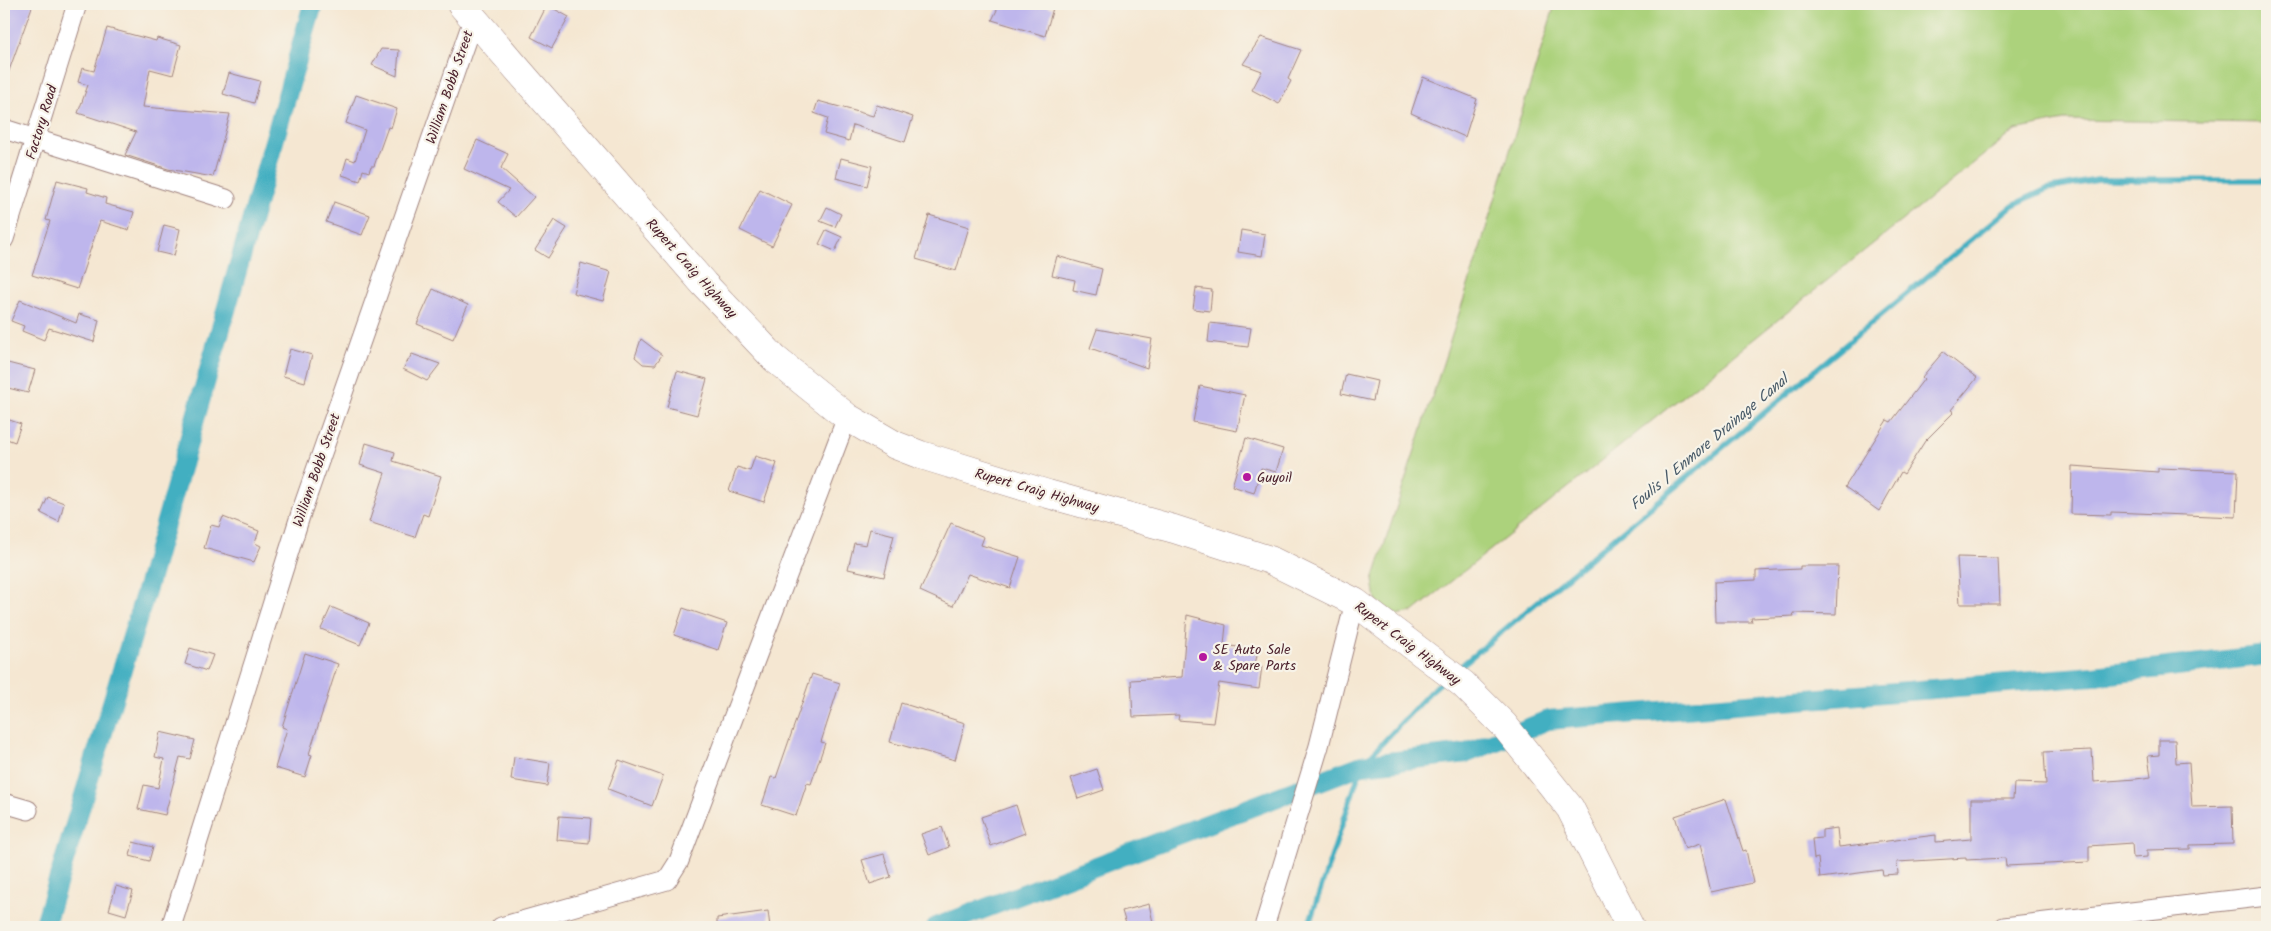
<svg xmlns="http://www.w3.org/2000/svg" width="2271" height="931" viewBox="0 0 2271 931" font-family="Kalam,sans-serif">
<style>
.green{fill:#acd27c;stroke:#7b7854}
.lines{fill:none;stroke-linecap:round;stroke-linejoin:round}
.stream{stroke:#43afc1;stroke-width:5.5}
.canal{stroke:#43afc1;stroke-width:20}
.building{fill:#beb6ec}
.street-casing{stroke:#a0837e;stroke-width:21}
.primary-casing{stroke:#a0837e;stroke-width:29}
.street{stroke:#fff;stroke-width:19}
.primary{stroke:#fff;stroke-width:28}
.poi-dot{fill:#b5179e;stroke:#f7f3e8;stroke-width:2}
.labels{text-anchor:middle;stroke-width:4.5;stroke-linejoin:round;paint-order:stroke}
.street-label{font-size:14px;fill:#4a1f2b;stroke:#f7f3e8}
.poi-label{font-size:14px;fill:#4a1f2b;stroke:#f7f3e8;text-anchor:start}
.water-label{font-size:15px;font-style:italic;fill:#475967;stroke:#f7f3e8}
</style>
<rect width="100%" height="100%" fill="#f7f3e8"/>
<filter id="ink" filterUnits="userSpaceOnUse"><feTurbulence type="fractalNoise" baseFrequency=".02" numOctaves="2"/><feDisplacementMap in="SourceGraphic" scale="10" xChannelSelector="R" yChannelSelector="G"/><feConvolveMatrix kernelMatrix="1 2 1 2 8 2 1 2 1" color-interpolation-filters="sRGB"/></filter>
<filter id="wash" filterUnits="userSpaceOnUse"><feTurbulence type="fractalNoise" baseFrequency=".0096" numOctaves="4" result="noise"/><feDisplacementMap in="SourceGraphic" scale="20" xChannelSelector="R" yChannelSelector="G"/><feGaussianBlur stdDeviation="1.12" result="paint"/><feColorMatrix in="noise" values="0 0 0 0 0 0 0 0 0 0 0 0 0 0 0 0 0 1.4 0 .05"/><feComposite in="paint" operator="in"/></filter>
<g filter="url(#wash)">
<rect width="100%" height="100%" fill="#f5e7d2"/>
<polygon class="green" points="1555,4 2267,4 2267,123 2064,120 2015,130 1413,612 1396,615 1376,600 1373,580 1476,261"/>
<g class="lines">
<g class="stream">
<polyline points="1456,670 2013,205 2047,189 2097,180 2267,180"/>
<polyline points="1308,927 1362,765 1430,692 1445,679"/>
</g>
<g class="canal">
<polyline points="44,927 149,581 313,4"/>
<polyline points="936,927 1362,765 1467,753 1548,720 2094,676 2267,655"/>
</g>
</g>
<g id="blocks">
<g class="building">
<polygon points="4,4 33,4 6,79 4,79"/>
<polygon points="1000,4 1040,4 1053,8 1045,36 992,20"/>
<polygon points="547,5 569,17 552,48 531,37"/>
<polygon points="107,28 156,41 157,38 181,45 173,75 150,69 143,107 230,114 213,177 168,169 125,155 136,132 78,113 88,85 78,82 82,68 94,71"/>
<polygon points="1261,37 1301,50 1288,79 1291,81 1279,104 1252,90 1262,71 1243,64"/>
<polygon points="381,49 399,50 397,76 372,65"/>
<polygon points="229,73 260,81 254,103 223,94"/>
<polygon points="1423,77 1477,99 1465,137 1411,113"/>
<polygon points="356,95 397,109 391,128 388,127 374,166 371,166 369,172 363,170 360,181 342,175 347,158 355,161 365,130 346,123"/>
<polygon points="818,101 873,116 877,105 913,117 905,142 853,125 849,141 824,134 828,118 814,113"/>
<polygon points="477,140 508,154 501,168 534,197 516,217 498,202 509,190 464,169"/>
<polygon points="841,158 872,166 867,186 836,178"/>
<polygon points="57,180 88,188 87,192 106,198 105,204 134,212 129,230 100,221 77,289 32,275 50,221 46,220"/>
<polygon points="760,189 792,205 772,246 740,230"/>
<polygon points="334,202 370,215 362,235 326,222"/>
<polygon points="827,207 841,214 835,227 820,221"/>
<polygon points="929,215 969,227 956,271 916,259"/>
<polygon points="554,220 567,228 548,258 535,250"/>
<polygon points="164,225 180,229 174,256 157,252"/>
<polygon points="826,230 842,237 835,251 819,244"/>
<polygon points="1241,230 1265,234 1262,256 1238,252"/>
<polygon points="1057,256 1102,269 1096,295 1073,290 1075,280 1052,275"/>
<polygon points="581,263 611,272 603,301 573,293"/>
<polygon points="1196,288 1212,290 1210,311 1193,309"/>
<polygon points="433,289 468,305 453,339 417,324"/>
<polygon points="20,300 76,323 79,314 99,320 94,342 49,328 44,340 22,331 24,326 11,321"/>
<polygon points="1210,323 1251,328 1248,347 1208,342"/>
<polygon points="1097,329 1152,339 1147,368 1090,348"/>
<polygon points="641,339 662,355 655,365 643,364 635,357"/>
<polygon points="290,349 312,355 305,382 283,376"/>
<polygon points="1943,352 1977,378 1951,410 1954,412 1925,441 1904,474 1901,472 1879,511 1845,487 1887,420 1891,422 1924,379 1922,377"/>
<polygon points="412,354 440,364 427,381 403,369"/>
<polygon points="4,362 35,370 28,393 4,387"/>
<polygon points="677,371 707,379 697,415 667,407"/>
<polygon points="1346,374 1377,381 1373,401 1341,394"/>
<polygon points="1200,386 1245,395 1237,431 1193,422"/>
<polygon points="4,418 21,424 15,442 4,438"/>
<polygon points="1246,438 1283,449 1276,472 1261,468 1254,493 1232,486"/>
<polygon points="366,443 395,452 393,461 441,476 428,516 423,514 415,537 369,522 385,473 360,465"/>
<polygon points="755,456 777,463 764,502 729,491 737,467 750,471"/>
<polygon points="2072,466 2158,472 2158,468 2238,471 2236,517 2111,512 2111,515 2071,514"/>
<polygon points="48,497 64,503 59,522 41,513"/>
<polygon points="223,517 259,531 255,543 261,546 254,562 204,548 211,525 219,527"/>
<polygon points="951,523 984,537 981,545 1020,557 1010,588 968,574 953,606 920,591"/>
<polygon points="870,529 894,535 884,577 848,569 854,543 866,545"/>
<polygon points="1957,557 1998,558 2000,604 1960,604"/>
<polygon points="1800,566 1838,566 1836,614 1793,613 1794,616 1751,618 1752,622 1715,622 1714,582 1756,580 1756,571 1800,569"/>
<polygon points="331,607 369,623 360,645 321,629"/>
<polygon points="683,608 727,623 718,650 674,635"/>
<polygon points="1187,615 1226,625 1224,645 1258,650 1255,665 1262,666 1259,689 1219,683 1213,723 1178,720 1179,715 1133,717 1131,680 1182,677"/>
<polygon points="190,648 213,655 207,671 185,664"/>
<polygon points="305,653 338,664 309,754 312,755 305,777 275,768 287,729 282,727"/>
<polygon points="812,674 840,683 821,742 825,743 811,784 807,783 796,816 762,805 771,777 776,778"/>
<polygon points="901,703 965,723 955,760 890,742"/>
<polygon points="160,732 195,740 190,759 180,757 165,815 138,809 144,785 158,788 164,759 155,757"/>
<polygon points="2159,740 2175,740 2176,763 2189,762 2192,807 2232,806 2233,844 2190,845 2190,849 2147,850 2147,857 2133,858 2132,843 2089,846 2089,862 2006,866 2005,858 1966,860 1966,858 1897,862 1898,874 1883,875 1882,870 1820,878 1818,858 1814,859 1812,839 1822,838 1822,830 1837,828 1839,847 1936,835 1936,842 1971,839 1971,799 2013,799 2014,783 2046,784 2044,752 2092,750 2094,782 2136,779 2151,777 2148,756 2159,755"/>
<polygon points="514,757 550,763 547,786 511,780"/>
<polygon points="619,760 663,776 652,806 608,789"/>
<polygon points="1097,769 1104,790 1078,799 1071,778"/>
<polygon points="1726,799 1743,851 1746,850 1753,883 1711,892 1700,844 1685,849 1675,816"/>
<polygon points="1016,805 1025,833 991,846 981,817"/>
<polygon points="559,816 591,818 589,843 557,840"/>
<polygon points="942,827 949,847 929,855 921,834"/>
<polygon points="133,842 153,847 149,861 130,856"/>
<polygon points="884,854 891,877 870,884 862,860"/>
<polygon points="116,886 133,891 126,915 109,910"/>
<polygon points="1149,904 1154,927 1127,927 1122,911"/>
<polygon points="768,911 770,927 717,927 717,918"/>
</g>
</g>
</g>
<g filter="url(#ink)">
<use href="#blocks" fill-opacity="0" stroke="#a0837e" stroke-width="1"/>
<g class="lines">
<defs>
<g id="street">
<polyline points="4,129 226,199"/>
<polyline points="4,239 77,4"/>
<polyline points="4,803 28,810"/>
<polyline points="171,927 301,513 474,17"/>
<polyline points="501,927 667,880 679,861 847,417"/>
<polyline points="1264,927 1319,746 1355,602"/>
<polyline points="2004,927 2267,896"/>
</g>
<polyline id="primary" points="461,4 704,284 775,359 847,417 895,445 921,455 1048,494 1174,529 1270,560 1355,602 1463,684 1504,725 1570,808 1630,927"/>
</defs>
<use href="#street" class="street-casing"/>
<use href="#primary" class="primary-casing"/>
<use href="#street" class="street"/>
<use href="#primary" class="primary"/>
</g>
</g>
<g class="poi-dot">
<circle cx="1247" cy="477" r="5"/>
<circle cx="1203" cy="657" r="5"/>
</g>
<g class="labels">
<g class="street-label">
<text transform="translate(449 87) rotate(-71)" y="5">William Bobb Street</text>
<text transform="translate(41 122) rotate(-73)" y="5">Factory Road</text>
<text transform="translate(692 268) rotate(48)" y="5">Rupert Craig Highway</text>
<text transform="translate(316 470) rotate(-71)" y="5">William Bobb Street</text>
<text transform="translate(1037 490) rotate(16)" y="5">Rupert Craig Highway</text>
<text transform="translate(1408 643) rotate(37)" y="5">Rupert Craig Highway</text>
</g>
<g class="poi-label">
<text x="1257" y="482">Guyoil</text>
<text x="1213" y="654">SE Auto Sale<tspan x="1213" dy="16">&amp; Spare Parts</tspan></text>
</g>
<g class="water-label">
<text transform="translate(1709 442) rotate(-40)" y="5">Foulis / Enmore Drainage Canal</text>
</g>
</g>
<rect width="2271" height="931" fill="none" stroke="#f7f3e8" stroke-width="20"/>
</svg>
